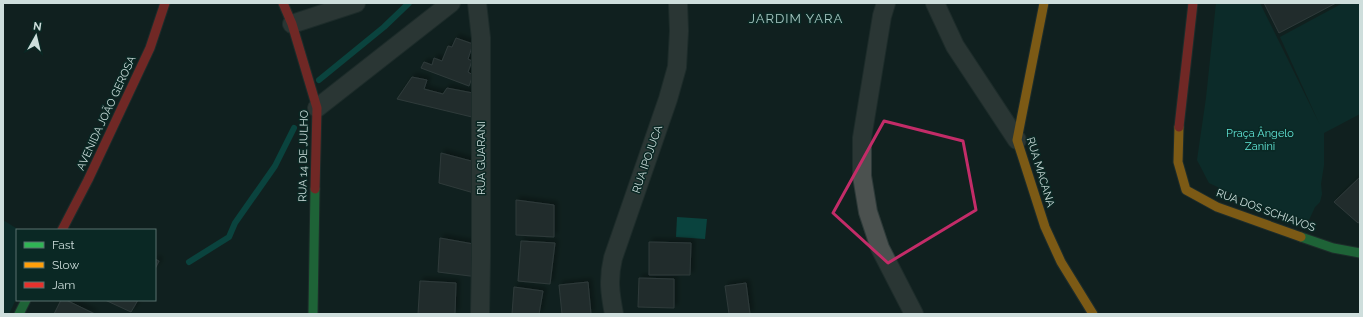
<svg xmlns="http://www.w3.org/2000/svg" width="1363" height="317" viewBox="0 0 1363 317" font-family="Raleway,sans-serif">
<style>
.green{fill:#073935}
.water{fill:#036d64}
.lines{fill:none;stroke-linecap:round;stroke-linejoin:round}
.stream{stroke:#036d64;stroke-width:6}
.building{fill:#343b3c;stroke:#54595c;filter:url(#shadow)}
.street-casing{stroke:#2d3a39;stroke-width:20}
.fast-casing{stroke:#2d3a39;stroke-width:11}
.slow-casing{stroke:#2d3a39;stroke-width:11}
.jam-casing{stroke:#2d3a39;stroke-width:11}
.street{stroke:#4b514f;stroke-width:18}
.fast{stroke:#30b455;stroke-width:9}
.slow{stroke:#ff9f0a;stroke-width:9}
.jam{stroke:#e5322d;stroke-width:9}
.marked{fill:none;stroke:#c32c68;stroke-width:3;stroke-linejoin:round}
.labels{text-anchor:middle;stroke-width:3;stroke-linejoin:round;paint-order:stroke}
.street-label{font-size:11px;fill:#cededc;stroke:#0a2824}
.park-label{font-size:11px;fill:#61e6d7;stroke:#0a2824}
.quarter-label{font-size:13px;letter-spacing:1px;fill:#a7c7c2;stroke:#0a2824}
</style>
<defs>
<filter id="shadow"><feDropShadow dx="3.5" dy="-3.5" stdDeviation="2" flood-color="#0009"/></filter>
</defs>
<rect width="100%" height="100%" fill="#11211f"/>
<g class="green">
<polygon points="1216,3 1260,3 1320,125 1280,37 1343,3 1360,3 1360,114 1324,133 1324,165 1321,184 1322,194 1320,202 1315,207 1309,220 1285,216 1241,198 1209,183 1197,160 1206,98"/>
<polygon points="3,220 19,230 17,230 17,297 9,314 3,314"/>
</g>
<polygon class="water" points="677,217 707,219 705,239 676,237"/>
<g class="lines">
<g class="stream">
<polyline points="319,80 384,27 409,3"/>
<polyline points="189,262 229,237 235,223 275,166 294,128"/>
</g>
</g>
<g class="building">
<polygon points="1264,3 1336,3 1279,33"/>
<polygon points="456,38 473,44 468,59 472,61 468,72 473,75 469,86 421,68 424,62 432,65 434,58 442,61 448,46 452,47"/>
<polygon points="412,77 427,80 424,89 443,94 447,88 478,94 472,117 397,99"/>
<polygon points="441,153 475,162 474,193 439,183"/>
<polygon points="1360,177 1360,222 1358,223 1334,202"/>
<polygon points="516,200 554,205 554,237 516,235"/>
<polygon points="440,238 479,245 478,277 438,272"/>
<polygon points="521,241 555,243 550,284 518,281"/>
<polygon points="649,242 691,243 690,275 649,275"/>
<polygon points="155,259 159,261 155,269"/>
<polygon points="639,278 674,279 674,308 638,307"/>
<polygon points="420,281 456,283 455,314 418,314"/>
<polygon points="588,282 591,314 562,314 559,285"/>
<polygon points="746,283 750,314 729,314 725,286"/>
<polygon points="514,287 543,291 539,314 512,314"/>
<polygon points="61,300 66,300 95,314 54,314"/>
<polygon points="105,300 138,300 131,312"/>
</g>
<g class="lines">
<defs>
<g id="street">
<polyline points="477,3 481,38 481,257 480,314"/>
<polyline points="886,3 882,16 862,138 862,176 868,212 880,248 914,314"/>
<polyline points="935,3 955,46 1017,140"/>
<polyline points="292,24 356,3"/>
<polyline points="317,108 451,3"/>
<path d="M614 314C610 293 608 279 613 258L668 99 677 67 679 31 678 3"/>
</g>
<g id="fast">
<polyline points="1301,237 1333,248 1360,253"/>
<polyline points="19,314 26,300"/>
<polyline points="313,314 315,189"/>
</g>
<g id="slow">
<polyline points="1044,3 1017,140 1045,227 1061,262 1093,314"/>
<polyline points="1179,127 1178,162 1186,190 1217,207 1301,237"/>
</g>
<g id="jam">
<polyline points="283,3 292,24 317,108 315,189"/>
<polyline points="1179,127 1193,3"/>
<polyline points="62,230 88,180 150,48 165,3"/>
</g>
</defs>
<use href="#street" class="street-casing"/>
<use href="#fast" class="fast-casing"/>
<use href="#slow" class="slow-casing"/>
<use href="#jam" class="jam-casing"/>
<use href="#street" class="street"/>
<use href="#fast" class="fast"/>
<use href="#slow" class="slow"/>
<use href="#jam" class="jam"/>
</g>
<path d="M0 0H1363V317H0ZM884 121 963 141 976 210 888 263 833 213Z" fill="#11211f" fill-opacity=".55" fill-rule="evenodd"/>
<path class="marked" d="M884 121 963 141 976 210 888 263 833 213Z"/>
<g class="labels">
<g class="street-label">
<text transform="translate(106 113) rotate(-65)" y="4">AVENIDA JOÃO GEROSA</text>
<text transform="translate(303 156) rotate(-89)" y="4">RUA 14 DE JULHO</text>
<text transform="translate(481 158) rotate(-90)" y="4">RUA GUARANI</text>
<text transform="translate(647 159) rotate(-71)" y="4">RUA IPOJUCA</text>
<text transform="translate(1041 172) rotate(73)" y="4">RUA MACANA</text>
<text transform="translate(1266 210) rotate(20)" y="4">RUA DOS SCHIAVOS</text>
</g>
<g class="park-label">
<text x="1260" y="137">Praça Ângelo<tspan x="1260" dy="13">Zanini</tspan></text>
</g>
<g class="quarter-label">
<text x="796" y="23">JARDIM YARA</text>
</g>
</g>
<rect width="1363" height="317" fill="none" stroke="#cededc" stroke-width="8"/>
<rect x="16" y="229" width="140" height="72" fill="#0a2824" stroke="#58716e"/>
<rect x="24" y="242" width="20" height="6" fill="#30b455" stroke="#58716e"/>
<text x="52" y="249" font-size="12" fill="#cededc">Fast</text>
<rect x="24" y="262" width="20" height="6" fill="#ff9f0a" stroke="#58716e"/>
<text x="52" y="269" font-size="12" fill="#cededc">Slow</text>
<rect x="24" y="282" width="20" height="6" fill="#e5322d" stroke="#58716e"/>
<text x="52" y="289" font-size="12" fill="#cededc">Jam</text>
<g transform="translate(36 36) rotate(8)" stroke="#0a2824" stroke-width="3" paint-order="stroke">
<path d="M0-3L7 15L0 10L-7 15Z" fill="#cededc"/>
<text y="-6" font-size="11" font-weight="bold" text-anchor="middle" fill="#cededc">N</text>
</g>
</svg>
